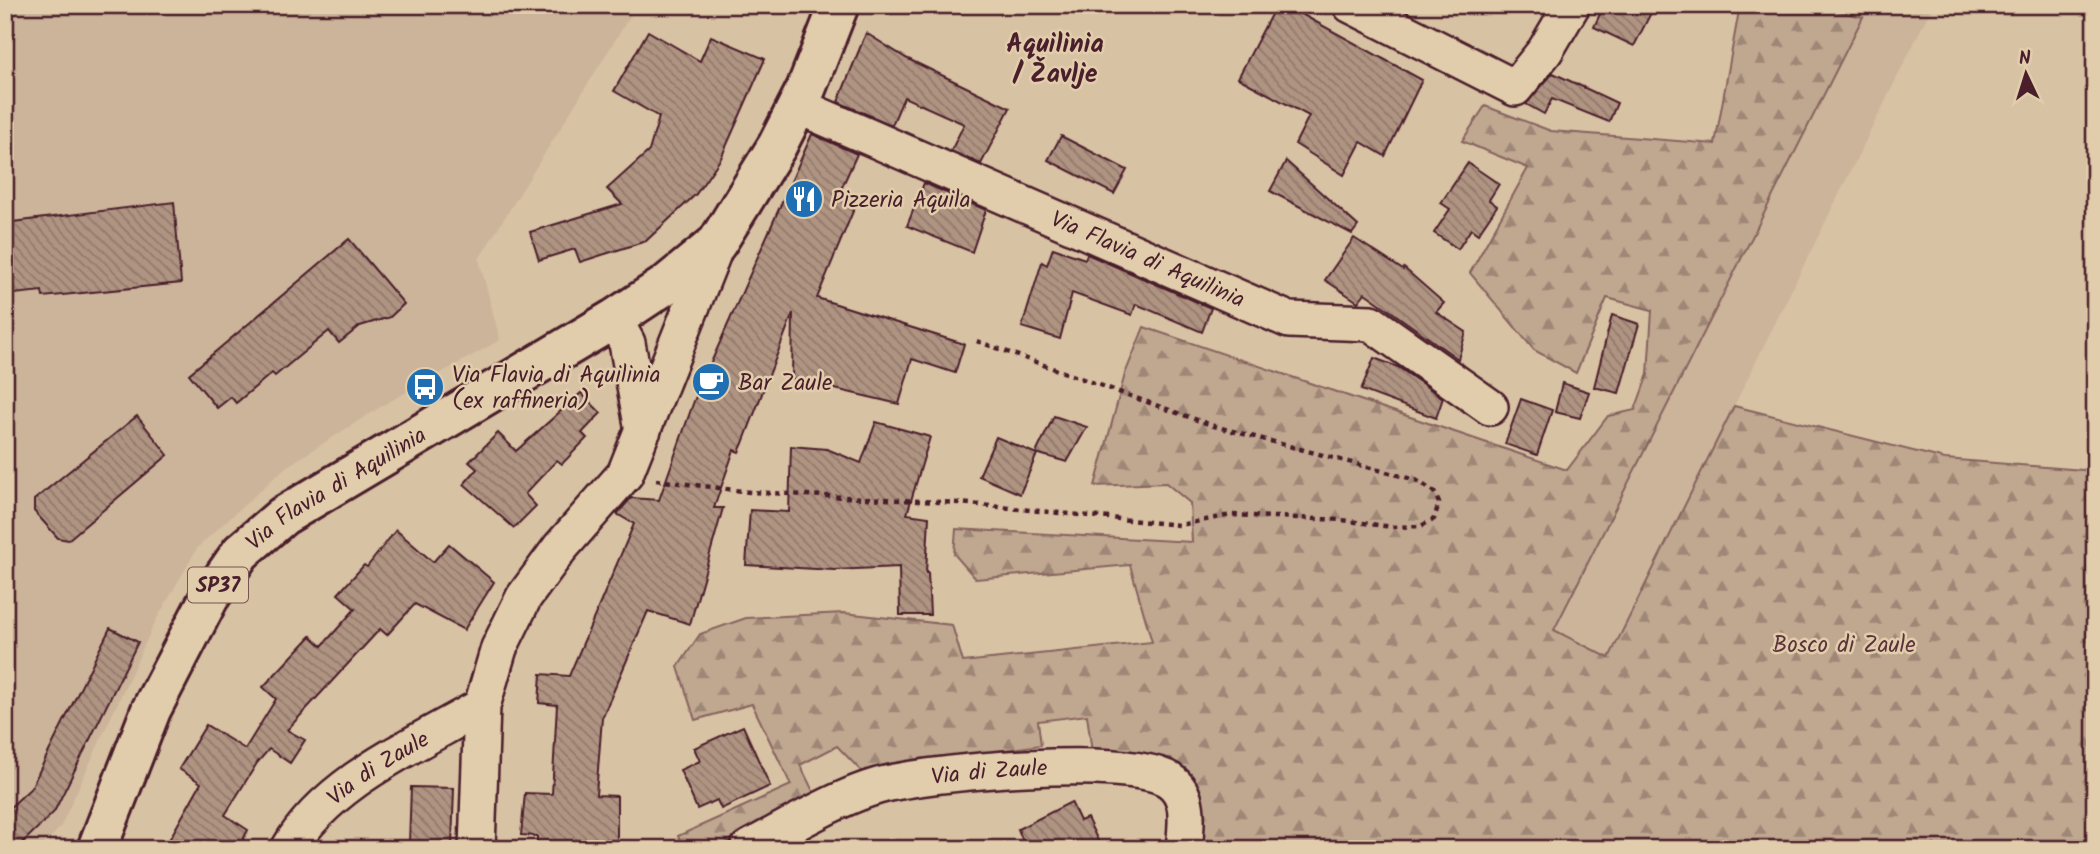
<svg xmlns="http://www.w3.org/2000/svg" width="2100" height="854" viewBox="0 0 2100 854" font-family="Kalam,sans-serif">
<style>
.built{fill:#ccb49a}
.forest{fill:url(#forest-firs);stroke:#85635e;stroke-width:2}
.building{fill:url(#building-back-hatch);stroke:#4a1f2b;stroke-width:2}
.lines{fill:none;stroke-linecap:round;stroke-linejoin:round}
.minor-casing{stroke:#4a1f2b;stroke-width:40}
.primary-casing{stroke:#4a1f2b;stroke-width:44}
.path{stroke:#4a1f2b;stroke-width:4.5;stroke-dasharray:5 5;stroke-linecap:butt}
.minor{stroke:#e1cdac;stroke-width:35}
.primary{stroke:#e1cdac;stroke-width:38}
.labels{text-anchor:middle;stroke-width:5;stroke-linejoin:round;paint-order:stroke}
.shield{fill:#e1cdac;stroke:#775352;stroke-width:2}
.shield-label{font-size:21px;font-weight:bold;fill:#4a1f2b}
.poi-label{font-size:23px;fill:#4a1f2b;stroke:#e1cdac;text-anchor:start}
.street-label{font-size:23px;fill:#4a1f2b;stroke:#e1cdac}
.park-label{font-size:23px;fill:#5c333a;stroke:#e1cdac}
.quarter-label{font-size:26px;font-weight:bold;fill:#4a1f2b;stroke:#e1cdac}
</style>
<defs>
<pattern id="forest-firs" width="22" height="20" patternUnits="userSpaceOnUse" patternTransform="scale(1.75)"><rect width="22" height="20" fill="#c0a790"/><path d="M5 1l3.5 6h-7zM16 11l3.5 6h-7z" fill="#9e8776"/></pattern>
<pattern id="building-back-hatch" width="6" height="6" patternUnits="userSpaceOnUse" patternTransform="scale(1.75)"><rect width="6" height="6" fill="#b09482"/><path d="M-1 5l2 2M0 0l6 6M5-1l2 2" fill="none" stroke="#91786b"/></pattern>
</defs>
<rect width="100%" height="100%" fill="#d8c2a4"/>
<filter id="ink" filterUnits="userSpaceOnUse"><feTurbulence type="fractalNoise" baseFrequency=".0143" numOctaves="2"/><feDisplacementMap in="SourceGraphic" scale="14" xChannelSelector="R" yChannelSelector="G"/><feConvolveMatrix kernelMatrix="1 2 1 2 8 2 1 2 1" color-interpolation-filters="sRGB"/></filter>
<g filter="url(#ink)">
<g class="built">
<polygon points="5,5 637,5 479,259 500,340 385,404 286,467 198,547 155,622 60,828 39,849 5,849"/>
<polygon points="1869,5 1933,5 1609,658 1554,630"/>
</g>
<polygon class="forest" points="1740,5 1812,5 1863,17 1554,630 1609,658 1734,406 1945,459 2095,471 2095,849 1204,849 1200,791 1171,758 1092,752 1087,715 1038,721 1041,745 983,753 867,777 837,746 800,765 816,797 714,849 685,849 678,836 791,785 752,704 695,720 678,667 700,634 746,618 844,613 952,625 963,662 1152,642 1130,565 976,579 954,554 956,529 1192,542 1190,503 1166,483 1095,486 1125,374 1144,327 1567,470 1608,416 1635,410 1648,374 1652,310 1607,298 1576,373 1534,350 1470,273 1528,168 1462,141 1485,106 1551,131 1715,144"/>
<g class="building">
<polygon points="1276,5 1285,5 1422,80 1385,156 1361,142 1344,175 1295,144 1309,116 1238,78"/>
<polygon points="1604,5 1655,5 1634,46 1594,27"/>
<polygon points="648,31 700,61 711,36 765,59 721,158 696,194 646,241 580,262 575,249 539,260 530,232 622,204 607,189 649,151 659,117 614,91"/>
<polygon points="866,33 906,58 1010,108 981,164 951,151 964,124 904,97 892,125 838,102"/>
<polygon points="1553,73 1617,103 1609,122 1552,99 1544,114 1526,104"/>
<polygon points="812,134 857,154 838,196 856,204 817,298 964,344 955,373 912,359 899,404 792,379 793,313 743,443 739,452 734,450 714,508 723,508 690,624 648,611 602,718 596,795 617,796 617,846 537,849 537,836 521,835 525,793 552,794 557,705 539,703 541,674 569,676 634,524 617,514 631,498 659,500 694,401"/>
<polygon points="1061,136 1127,170 1114,194 1048,160"/>
<polygon points="1286,161 1358,226 1352,234 1270,191"/>
<polygon points="1468,163 1499,184 1489,200 1497,206 1478,234 1471,229 1458,249 1434,233 1450,209 1441,203"/>
<polygon points="924,183 986,210 972,252 907,226"/>
<polygon points="174,202 181,283 43,297 42,291 5,295 5,223"/>
<polygon points="1354,238 1403,270 1404,268 1444,303 1436,312 1466,332 1458,359 1365,293 1358,302 1325,280"/>
<polygon points="349,239 404,304 390,317 360,326 339,343 329,331 275,376 272,373 236,403 231,397 217,408 189,374"/>
<polygon points="1053,248 1085,259 1087,254 1211,308 1202,332 1136,304 1132,315 1072,293 1060,339 1022,327 1042,262 1047,265"/>
<polygon points="1612,315 1639,324 1619,393 1594,387"/>
<polygon points="1374,358 1398,367 1443,398 1436,418 1361,390"/>
<polygon points="1562,383 1589,392 1580,418 1555,412"/>
<polygon points="581,393 601,413 582,433 587,438 562,464 557,460 525,494 536,506 514,528 464,484 477,469 469,462 498,433 516,451"/>
<polygon points="1521,399 1552,410 1537,455 1505,444"/>
<polygon points="137,416 168,455 68,540 58,538 34,511 34,500"/>
<polygon points="1054,416 1087,427 1067,462 1036,453"/>
<polygon points="876,422 930,437 907,514 929,517 926,573 928,573 930,615 900,615 899,567 834,570 746,565 750,510 789,512 791,446 827,449 861,463"/>
<polygon points="996,437 1037,454 1020,494 979,476"/>
<polygon points="396,530 433,562 449,544 494,582 464,630 415,604 387,635 380,629 287,730 305,740 290,763 269,749 257,763 225,815 248,830 238,849 164,849 201,783 179,769 206,725 245,749 276,699 263,687 311,636 322,646 355,609 338,594 364,565 367,567"/>
<polygon points="110,628 138,642 54,812 16,849 5,849 5,812 31,788"/>
<polygon points="743,726 770,786 721,809 717,800 697,809 680,770 700,761 694,748"/>
<polygon points="411,787 454,788 452,845 409,844"/>
<polygon points="1071,802 1080,821 1087,818 1102,849 1026,849 1018,829"/>
</g>
<g class="lines">
<defs>
<g id="minor">
<polyline points="1351,5 1515,88 1545,51 1572,5"/>
<path id="s1" d="M798 106 1289 320 1371 323 1490 407"/>
<polyline points="614,319 627,343 643,430"/>
<path id="s2" d="M289 849C328 781 417 744 482 706"/>
<polyline points="477,849 482,706 499,648 524,597 560,548 625,474 717,243"/>
<path id="s3" d="M748 849C784 829 839 797 878 786 926 772 1130 754 1169 780 1192 795 1186 826 1184 849"/>
</g>
<g id="primary">
<path id="s4" d="M97 849 151 710 209 598 241 552 283 516 614 319 667 284 717 243 777 146 806 89 839 5"/>
</g>
</defs>
<use href="#minor" class="minor-casing"/>
<use href="#primary" class="primary-casing"/>
<polyline class="path" points="656,480 750,492 959,503 1180,525 1231,515 1342,520 1392,527 1421,526 1434,519 1439,503 1434,492 1416,480 1214,426 974,340"/>
<use href="#minor" class="minor"/>
<use href="#primary" class="primary"/>
</g>
</g>
<defs>
<symbol id="restaurant-disc" viewBox="-11 -11 22 22"><circle r="9.5" fill="#1f6fb2" stroke="#e1cdac"/><path d="M-5-6h1v4h1v-4h1v4h1v-4h1v5L-1.5 .5V6h-2V.5L-5-1ZM5-6V6H3V1.5H1.5Q1.5-4 5-6Z" fill="#fff"/></symbol>
<symbol id="cafe-disc" viewBox="-11 -11 22 22"><circle r="9.5" fill="#1f6fb2" stroke="#e1cdac"/><path d="M-5.5-4.5H6V0H3Q3 3.5 0 3.5H-2.5Q-5.5 3.5-5.5 0ZM3-3.2v2h1.7v-2ZM-6 4.5H4V6H-6Z" fill="#fff"/></symbol>
<symbol id="bus-disc" viewBox="-11 -11 22 22"><circle r="9.5" fill="#1f6fb2" stroke="#e1cdac"/><path d="M-5-6H5V4H4V6H2V4H-2V6H-4V4H-5ZM-3.5-4V0h7V-4ZM-3.5 1.2v1.5H-2V1.2ZM2 1.2v1.5H3.5V1.2Z" fill="#fff"/></symbol>
</defs>
<g fill-rule="evenodd">
<use href="#restaurant-disc" x="782" y="177" width="44" height="44"/>
<use href="#cafe-disc" x="689" y="360" width="44" height="44"/>
<use href="#bus-disc" x="403" y="365" width="44" height="44"/>
</g>
<g class="labels">
<rect class="shield" x="188" y="567.5" width="60" height="35" rx="5"/>
<g class="shield-label">
<text x="218" y="592">SP37</text>
</g>
<g class="poi-label">
<text x="831" y="207">Pizzeria Aquila</text>
<text x="452" y="382">Via Flavia di Aquilinia<tspan x="452" dy="26">(ex raffineria)</tspan></text>
<text x="738" y="390">Bar Zaule</text>
</g>
<g class="street-label">
<text dy="8" stroke="none"><textPath href="#s1" startOffset="382">Via Flavia di Aquilinia</textPath></text>
<text dy="8" stroke="none"><textPath href="#s4" startOffset="446">Via Flavia di Aquilinia</textPath></text>
<text dy="8" stroke="none"><textPath href="#s2" startOffset="122">Via di Zaule</textPath></text>
<text dy="8" stroke="none"><textPath href="#s3" startOffset="257">Via di Zaule</textPath></text>
</g>
<g class="park-label">
<text x="1844" y="652">Bosco di Zaule</text>
</g>
<g class="quarter-label">
<text x="1055" y="52">Aquilinia<tspan x="1055" dy="30">/ Žavlje</tspan></text>
</g>
</g>
<rect width="2100" height="854" fill="none" stroke="#e1cdac" stroke-width="28"/>
<rect x="14" y="14" width="2072" height="826" fill="none" stroke="#4a1f2b" stroke-width="2.5" filter="url(#ink)"/>
<g transform="translate(2026 74) rotate(356)" stroke="#e1cdac" stroke-width="5" paint-order="stroke">
<path d="M0-5L12 26L0 18L-12 26Z" fill="#4a1f2b"/>
<text y="-10" font-size="19" font-weight="bold" text-anchor="middle" fill="#4a1f2b">N</text>
</g>
</svg>
